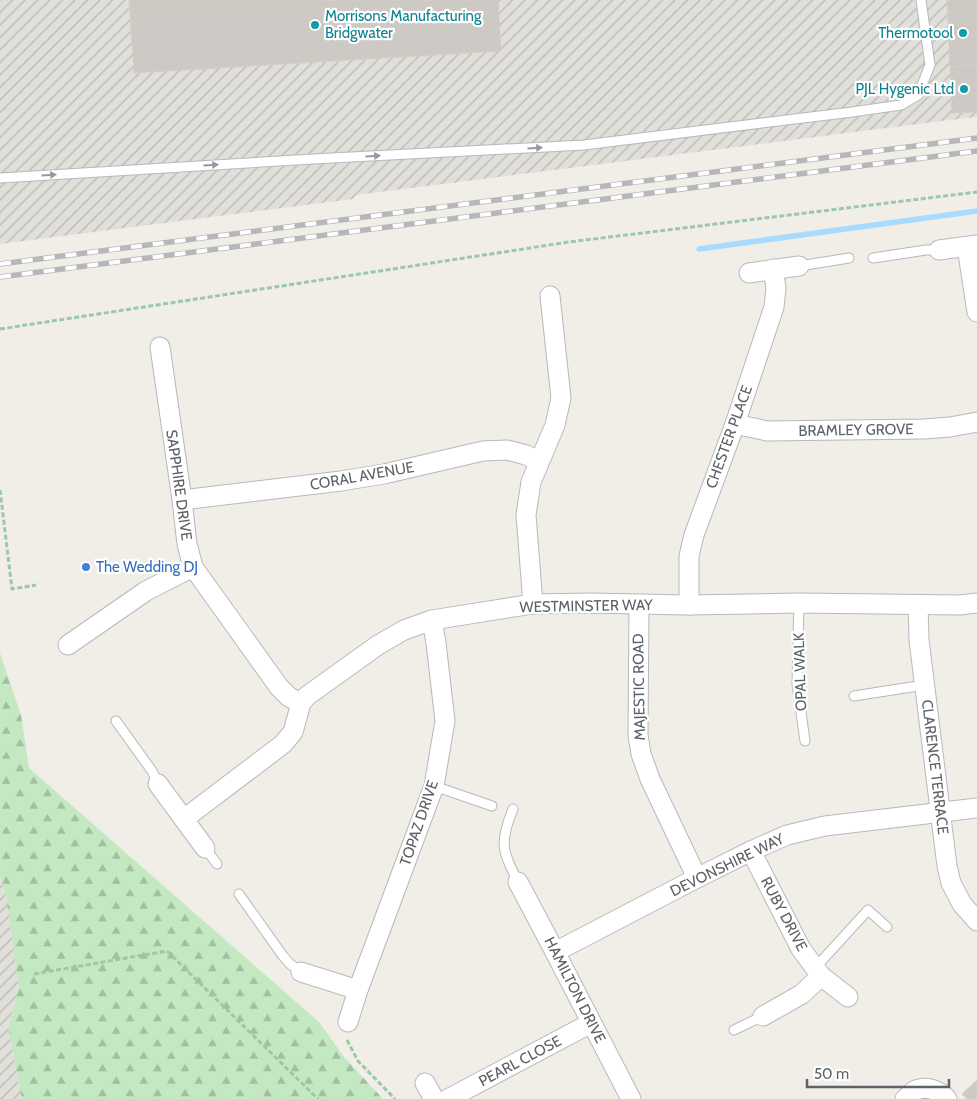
<svg xmlns="http://www.w3.org/2000/svg" width="977" height="1099" viewBox="0 0 977 1099" font-family="Cabin,sans-serif">
<style>
.industrial{fill:url(#industrial-furrows)}
.forest{fill:url(#forest-firs)}
.lines{fill:none;stroke-linecap:round;stroke-linejoin:round}
.stream{stroke:#a7dbff;stroke-width:5.5}
.building{fill:#cdcac5;stroke:#d5cfc4}
.lane-casing{stroke:#b6b9bd;stroke-width:11}
.street-casing{stroke:#b6b9bd;stroke-width:21}
.path{stroke:#9bc9a8;stroke-width:3;stroke-dasharray:5 2.5;stroke-linecap:butt}
.lane{stroke:#fff;stroke-width:9}
.street{stroke:#fff;stroke-width:19}
.rail-casing{stroke:#b6b7b8;stroke-width:5.5}
.rail{stroke:#fff;stroke-width:4;stroke-dasharray:11;stroke-linecap:butt}
.oneway{fill:#96999c}
.culture-dot{fill:#0f9aa8;stroke:#fff;stroke-width:2}
.shop-dot{fill:#3f7fe0;stroke:#fff;stroke-width:2}
.labels{text-anchor:middle;stroke-width:4.5;stroke-linejoin:round;paint-order:stroke}
.culture-label{font-size:15px;fill:#0d838f;stroke:#fff;text-anchor:end}
.street-label{font-size:15px;fill:#5d6267;stroke:#fff}
.shop-label{font-size:15px;fill:#366cbe;stroke:#fff;text-anchor:start}
</style>
<defs>
<pattern id="industrial-furrows" width="10" height="10" patternUnits="userSpaceOnUse" patternTransform="scale(1.25)"><rect width="10" height="10" fill="#e1dfda"/><path d="M-1 1l2-2M0 10L10 0M9 11l2-2" fill="none" stroke="#bab8b5"/></pattern>
<pattern id="forest-firs" width="22" height="20" patternUnits="userSpaceOnUse" patternTransform="scale(1.25)"><rect width="22" height="20" fill="#c3e8c2"/><path d="M5 1l3.5 6h-7zM16 11l3.5 6h-7z" fill="#a2bfa1"/></pattern>
</defs>
<rect width="100%" height="100%" fill="#f0eee6"/>
<g class="industrial">
<polygon points="0,0 977,0 977,117 942,121 356,195 353,199 0,244"/>
<polygon points="0,874 6,896 19,987 8,1028 22,1099 0,1099"/>
</g>
<polygon class="forest" points="0,653 21,715 29,768 319,1022 344,1057 383,1099 22,1099 8,1028 19,987 6,896 0,874"/>
<g class="lines">
<polyline class="stream" points="699,249 977,211"/>
</g>
<g class="building">
<polygon points="129,0 498,0 501,51 134,73"/>
<polygon points="947,0 977,0 977,65 950,67"/>
<polygon points="977,65 977,112 952,113 950,67"/>
<polygon points="977,1080 977,1099 967,1099 962,1094"/>
</g>
<g class="lines">
<defs>
<g id="lane">
<polyline points="0,178 313,159 584,145 852,112 901,105 918,95 930,65 921,0"/>
<polyline points="873,258 926,250 939,250"/>
<polyline points="799,266 849,258"/>
<polyline points="799,603 797,684 805,741"/>
<polyline points="854,696 924,685"/>
<polyline points="116,721 152,771 158,784"/>
<polyline points="434,786 492,806"/>
<path d="M513 809C499 843 502 850 518 882"/>
<polyline points="205,848 217,864"/>
<polyline points="239,894 283,956 290,964 301,972"/>
<polyline points="815,968 868,910 887,927"/>
<polyline points="734,1030 763,1016"/>
</g>
<g id="street">
<polyline points="967,247 977,312"/>
<polyline points="939,250 977,245"/>
<polyline points="749,273 799,266"/>
<polyline points="160,347 182,500 187,544 193,567 279,687 289,697 301,703"/>
<polyline points="735,424 767,431 924,429 950,427 977,422"/>
<polyline points="182,500 341,481 384,474 483,451 507,450 526,455 539,461"/>
<polyline points="533,604 526,515 531,482 555,425 561,398 550,296"/>
<polyline points="639,604 638,735 641,754 650,779 697,878"/>
<polyline points="689,605 689,556 694,535 735,424 774,307 776,288 773,269"/>
<polyline points="918,605 919,640 947,866 951,883 962,904 977,921"/>
<polyline points="68,645 146,591 193,567"/>
<polyline points="158,784 205,848"/>
<polyline points="184,819 283,744 293,732 301,703 307,696 378,645 404,630 432,620 533,604 590,603 689,605 799,603 960,605 977,603"/>
<polyline points="751,851 801,949 821,976 848,997"/>
<polyline points="518,882 555,952 631,1099"/>
<polyline points="555,952 697,878 751,851 787,835 825,826 977,808"/>
<polyline points="301,972 358,990"/>
<polyline points="763,1016 802,994 821,976"/>
<polyline points="348,1022 358,990 434,786 445,721 436,643 432,620"/>
<polyline points="425,1083 434,1099"/>
<polyline points="448,1099 591,1023"/>
<path d="M905 1099C908 1097 911 1093 914 1091 926 1085 939 1090 947 1099"/>
</g>
</defs>
<use href="#lane" class="lane-casing"/>
<use href="#street" class="street-casing"/>
<g class="path">
<polyline points="0,329 569,242 977,192"/>
<polyline points="0,490 12,589 36,585"/>
<polyline points="34,974 167,951 318,1099"/>
<polyline points="347,1040 358,1061 395,1099"/>
</g>
<use href="#lane" class="lane"/>
<use href="#street" class="street"/>
<defs>
<g id="rail">
<polyline points="0,264 977,138"/>
<polyline points="0,277 977,151"/>
</g>
</defs>
<use href="#rail" class="rail-casing"/>
<use href="#rail" class="rail"/>
</g>
<defs><path id="oneway-solid" d="M-6-.8H1V-3.2L6.5 0L1 3.2V.8H-6Z" transform="scale(1.25)"/></defs>
<g class="oneway">
<use href="#oneway-solid" transform="translate(535 148) rotate(-3)"/>
<use href="#oneway-solid" transform="translate(373 156) rotate(-3)"/>
<use href="#oneway-solid" transform="translate(211 165) rotate(-3)"/>
<use href="#oneway-solid" transform="translate(49 175) rotate(-3)"/>
</g>
<g class="culture-dot">
<circle cx="315" cy="25" r="5"/>
<circle cx="963" cy="33" r="5"/>
<circle cx="964" cy="89" r="5"/>
</g>
<circle class="shop-dot" cx="86" cy="567" r="5"/>
<g class="labels">
<g class="culture-label">
<text x="325" y="21" text-anchor="start">Morrisons Manufacturing<tspan x="325" dy="17">Bridgwater</tspan></text>
<text x="953" y="38">Thermotool</text>
<text x="954" y="94">PJL Hygenic Ltd</text>
</g>
<g class="street-label">
<text transform="translate(856 430) rotate(-1)" y="5">BRAMLEY GROVE</text>
<text transform="translate(729 437) rotate(-70)" y="5">CHESTER PLACE</text>
<text transform="translate(362 476) rotate(-10)" y="5">CORAL AVENUE</text>
<text transform="translate(179 485) rotate(82)" y="5">SAPPHIRE DRIVE</text>
<text transform="translate(586 606) rotate(-1)" y="5">WESTMINSTER WAY</text>
<text transform="translate(800 672) rotate(-92)" y="5">OPAL WALK</text>
<text transform="translate(639 687) rotate(-91)" y="5">MAJESTIC ROAD</text>
<text transform="translate(935 767) rotate(83)" y="5">CLARENCE TERRACE</text>
<text transform="translate(419 823) rotate(-71)" y="5">TOPAZ DRIVE</text>
<text transform="translate(727 865) rotate(-26)" y="5">DEVONSHIRE WAY</text>
<text transform="translate(784 914) rotate(62)" y="5">RUBY DRIVE</text>
<text transform="translate(575 990) rotate(63)" y="5">HAMILTON DRIVE</text>
<text transform="translate(520 1061) rotate(-28)" y="5">PEARL CLOSE</text>
</g>
<g class="shop-label">
<text x="96" y="572">The Wedding DJ</text>
</g>
</g>
<path d="M807 1079v8h142v-8" fill="none" stroke="#5d6267" stroke-width="2.5"/>
<text x="814" y="1079" font-size="15" fill="#5d6267" stroke="#ffffff" stroke-width="4" paint-order="stroke">50 m</text>
</svg>
